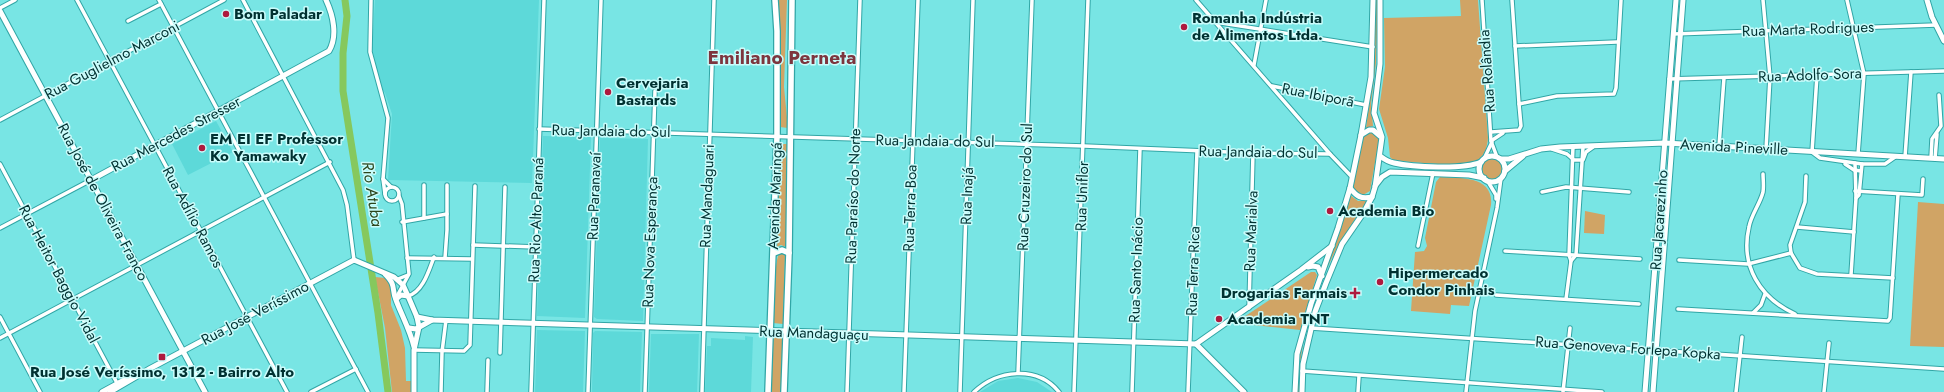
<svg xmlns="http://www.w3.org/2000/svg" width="1944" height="392" viewBox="0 0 1944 392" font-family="Jost,sans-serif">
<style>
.built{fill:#5dd9d9}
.green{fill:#d0a465}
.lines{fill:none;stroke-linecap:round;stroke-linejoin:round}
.river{stroke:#86c85d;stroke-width:7}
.street-casing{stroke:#31a6a6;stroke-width:5.5}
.secondary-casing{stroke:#31a6a6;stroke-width:7}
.primary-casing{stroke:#31a6a6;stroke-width:8}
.street{stroke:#fff;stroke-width:3.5}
.secondary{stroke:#fff;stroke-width:5}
.primary{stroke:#fff;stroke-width:5.5}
.poi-dot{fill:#ae1a3e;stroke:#cafcfb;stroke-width:1.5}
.labels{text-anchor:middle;stroke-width:3;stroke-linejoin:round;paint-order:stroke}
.poi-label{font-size:15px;font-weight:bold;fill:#003131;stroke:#cafcfb;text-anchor:start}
.street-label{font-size:15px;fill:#003131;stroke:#cafcfb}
.water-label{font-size:16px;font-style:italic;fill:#2b451b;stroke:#cafcfb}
.district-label{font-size:19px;font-weight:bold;fill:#7d353e;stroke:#cafcfb}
</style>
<rect width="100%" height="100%" fill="#78e5e4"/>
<g class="built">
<polygon points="375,0 539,0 532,183 388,180 392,114 385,93 380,87 372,48"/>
<polygon points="216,121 233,152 188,175 172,144"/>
<polygon points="543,136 591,137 585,318 537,316"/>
<polygon points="600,138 648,139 643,321 597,319 594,317"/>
<polygon points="537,330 585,331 583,392 535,392"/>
<polygon points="595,331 642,332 640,392 592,392 593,333"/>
<polygon points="651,334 699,334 697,392 649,392"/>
<polygon points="745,336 753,337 751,392 705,392 707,346 711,346 711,338 745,340"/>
<polygon points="1018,378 1037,382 1052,392 980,392 998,381"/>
</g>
<g class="green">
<polygon points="777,0 787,0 784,87 788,128 780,127"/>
<polygon points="1374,0 1378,0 1376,63 1371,104 1373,126 1366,128 1374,68"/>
<path d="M1460 0H1478L1488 138C1487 149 1484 158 1473 163 1462 167 1407 162 1393 160L1390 157 1388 138 1379 109 1385 67 1384 18 1461 16Z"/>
<polygon points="1369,133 1373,133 1377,135 1379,140 1370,191 1363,195 1354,190 1353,185 1363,137"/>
<polygon points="779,144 788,144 786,247 781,245 777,247"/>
<circle cx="1492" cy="169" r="11"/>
<path d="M1440 177C1461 178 1494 176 1491 205L1469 306 1451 305 1450 314 1411 311 1415 252 1424 251 1427 246 1425 238 1436 182Z"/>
<path d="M1350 195 1358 201 1368 200C1358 215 1347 230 1338 246 1315 289 1298 343 1299 392H1297C1297 382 1296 371 1298 361 1306 304 1336 251 1350 195Z"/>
<polygon points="1918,202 1944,204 1944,347 1910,346"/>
<polygon points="1585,211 1605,215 1604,234 1584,233"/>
<path d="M780 252 785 255 783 324 773 323C773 311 774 258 780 252Z"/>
<polygon points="1311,272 1315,272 1317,275 1300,330 1235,323"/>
<polygon points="375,277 386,278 391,284 391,305 401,330 405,348 406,381 412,381 412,392 392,392 385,328"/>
<polygon points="773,337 784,338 782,392 771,392"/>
</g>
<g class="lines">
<polyline class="river" points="345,0 347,16 343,53 343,91 378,313 388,392"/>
<defs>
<g id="street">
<polyline points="77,0 287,392"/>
<polyline points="159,0 368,392"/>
<polyline points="243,0 343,190 347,205 354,260"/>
<polyline points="371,0 370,52 388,118 383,179 385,194"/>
<polyline points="1196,0 1330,154 1352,177"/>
<polyline points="1482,0 1491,141 1497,157"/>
<polyline points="1512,0 1519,104 1557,96 1614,94 1616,88 1621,0"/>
<polyline points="1763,0 1770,77 1766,149"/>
<polyline points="1847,0 1864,74 1858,154"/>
<polyline points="0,8 15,0"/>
<polyline points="128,21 161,4"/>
<polyline points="1215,22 1373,47"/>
<polyline points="1673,34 1936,25"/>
<polyline points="1515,46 1617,42"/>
<polyline points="1254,65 1266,0"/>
<polyline points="1817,75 1812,152 1820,158 1862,164 1885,164 1895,157"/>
<polyline points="1669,79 1944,71"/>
<polyline points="1272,86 1366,105"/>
<polyline points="0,120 224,0"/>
<polyline points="539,129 1084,146 1253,153 1330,154"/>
<polyline points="1491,132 1519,130 1521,126 1519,104"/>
<polyline points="1491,141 1503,133"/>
<polyline points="1719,146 1724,78"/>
<polyline points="1552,149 1567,154 1574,160 1583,160 1586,152 1593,147"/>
<polyline points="1905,157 1911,72"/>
<polyline points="1931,158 1932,139 1941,126 1939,95"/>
<polyline points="1484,159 1492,142"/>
<polyline points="1935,159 1937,134"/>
<polyline points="0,164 117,383"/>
<polyline points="1845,164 1854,170 1861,171"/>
<path d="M1763 174C1763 179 1764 186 1763 192 1760 204 1751 215 1749 227 1740 266 1760 298 1795 314"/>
<polyline points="1806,176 1805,202 1790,245 1791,253 1800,268 1817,274 1893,278"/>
<polyline points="383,179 391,187"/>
<polyline points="1487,180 1496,195 1496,199"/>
<circle cx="392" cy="194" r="7"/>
<polyline points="1855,191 1922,195 1923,179"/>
<polyline points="1542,192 1566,187 1629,192"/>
<polyline points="1856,198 1859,195 1862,164"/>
<polyline points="424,218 424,185"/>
<polyline points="402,222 447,214"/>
<polyline points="1797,227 1854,232"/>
<polyline points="0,228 91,180"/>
<polyline points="473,245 536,247"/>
<polyline points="1418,246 1433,173"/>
<polyline points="1505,251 1640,259"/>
<polyline points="407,258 472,259"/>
<polyline points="445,258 447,230 447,185"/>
<polyline points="1679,260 1748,264 1791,253"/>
<polyline points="1571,261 1576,255 1583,147"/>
<polyline points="1851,275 1856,198 1855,163"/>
<polyline points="398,279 408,275"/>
<polyline points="1496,295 1639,304"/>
<path d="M408 296C423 292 429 270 434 257"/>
<polyline points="396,298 409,274 402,204 399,196"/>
<polyline points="1566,299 1571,261 1569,255 1573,146"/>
<polyline points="1249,308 1253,153"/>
<polyline points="1678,309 1888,321 1890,318 1898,194"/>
<polyline points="1753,313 1761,305 1765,294"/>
<polyline points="0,317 40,392"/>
<polyline points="1311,328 1944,369"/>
<polyline points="0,338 330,162"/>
<polyline points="414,350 464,351 470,345 475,186"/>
<polyline points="500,353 505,187"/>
<polyline points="1302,371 1602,392"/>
<polyline points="1018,373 1032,0"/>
<polyline points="311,392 356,369"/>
<polyline points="441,392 442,352 446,320"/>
<polyline points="487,392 488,360"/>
<polyline points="531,392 544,0"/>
<polyline points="588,392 601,0"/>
<polyline points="645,392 655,91"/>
<polyline points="702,392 714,0"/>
<polyline points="847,392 860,0"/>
<polyline points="904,392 918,0"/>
<polyline points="960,392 973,0"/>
<path d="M974 392C997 370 1037 365 1059 392"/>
<polyline points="1074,392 1088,0"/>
<polyline points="1132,392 1140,149"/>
<polyline points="1188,392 1197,151"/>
<polyline points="1358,392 1359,376"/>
<polyline points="1466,392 1475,311 1497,208 1501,178"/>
<polyline points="1563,392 1570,328"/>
<polyline points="1736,392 1742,337"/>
<polyline points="1824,392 1829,343"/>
</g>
<g id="secondary">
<polyline points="1927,0 1932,17 1944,41"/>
<polyline points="0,11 205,392"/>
<polyline points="1361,135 1369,130 1373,130 1380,136"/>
<path d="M1380 156C1384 159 1388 162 1394 163 1412 167 1464 170 1481 162"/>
<circle cx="1492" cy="169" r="13"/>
<polyline points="1501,159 1509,159 1541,149 1560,147 1665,143 1944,159"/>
<polyline points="1505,171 1523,156"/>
<path d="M91 180 329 51C338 36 333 15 326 0"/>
<polyline points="1375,186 1382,177 1390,172 1469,175 1484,178"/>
<path d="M1350 188C1357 197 1361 199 1372 197"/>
<polyline points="1308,267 1313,266 1318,267 1322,276"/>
<path d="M385 274C397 286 391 288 396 300 402 316 410 330 414 347"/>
<polyline points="396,299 401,295 408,296"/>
<polyline points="417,317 432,320 1196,344 1301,270 1332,246"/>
<polyline points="409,328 416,329 432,320"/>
<polyline points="1196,344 1244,392"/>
<polyline points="102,392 137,373"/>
<polyline points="110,392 151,368 354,260 394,277 403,285 408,296 417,317 419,327 414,350 414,392"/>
<polyline points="1295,392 1297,354 1311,304 1338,228 1350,188 1361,135 1371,77 1373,0"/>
<polyline points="1302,392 1303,364 1315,312 1326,283 1342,244 1364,212 1372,197 1375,187 1382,137 1374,113 1380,64 1380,0"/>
<polyline points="1645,392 1676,0"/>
<polyline points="1653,392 1683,0"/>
</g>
<g id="primary">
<polyline points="774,253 782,250 789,253"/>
<polyline points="768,392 777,136 777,31 775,0"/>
<polyline points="784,392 789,253 792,0"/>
</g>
</defs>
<use href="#street" class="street-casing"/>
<use href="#secondary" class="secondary-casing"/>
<use href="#primary" class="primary-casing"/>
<use href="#street" class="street"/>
<use href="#secondary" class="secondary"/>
<use href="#primary" class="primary"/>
</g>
<g class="poi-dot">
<circle cx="226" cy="14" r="4"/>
<circle cx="1184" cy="27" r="4"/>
<circle cx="608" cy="92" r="4"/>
<circle cx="202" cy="148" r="4"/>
<circle cx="1330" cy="211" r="4"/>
<circle cx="1380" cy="282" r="4"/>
<path d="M1353 287h4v4h4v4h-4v4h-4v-4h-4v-4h4z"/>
<circle cx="1219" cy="319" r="4"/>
<rect x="158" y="353" width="8" height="8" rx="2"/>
</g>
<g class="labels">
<g class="poi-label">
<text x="234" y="19">Bom Paladar</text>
<text x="1192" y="23">Romanha Indústria<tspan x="1192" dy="17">de Alimentos Ltda.</tspan></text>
<text x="616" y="88">Cervejaria<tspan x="616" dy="17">Bastards</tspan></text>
<text x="210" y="144">EM EI EF Professor<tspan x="210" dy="17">Ko Yamawaky</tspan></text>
<text x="1338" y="216">Academia Bio</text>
<text x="1388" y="278">Hipermercado<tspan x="1388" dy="17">Condor Pinhais</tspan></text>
<text x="1347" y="298" text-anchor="end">Drogarias Farmais</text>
<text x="1227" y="324">Academia TNT</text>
<text x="162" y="377" text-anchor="middle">Rua José Veríssimo, 1312 - Bairro Alto</text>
</g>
<g class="street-label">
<text transform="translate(1808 29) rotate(-2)" y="5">Rua Marta Rodrigues</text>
<text transform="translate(112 60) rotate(-28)" y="5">Rua Guglielmo Marconi</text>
<text transform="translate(1487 71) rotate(-94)" y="5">Rua Rolândia</text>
<text transform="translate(1810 75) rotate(-2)" y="5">Rua Adolfo Sora</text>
<text transform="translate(1318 95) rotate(11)" y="5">Rua Ibiporã</text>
<text transform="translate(611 131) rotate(1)" y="5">Rua Jandaia do Sul</text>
<text transform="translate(176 134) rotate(-28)" y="5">Rua Mercedes Stresser</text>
<text transform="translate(935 141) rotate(1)" y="5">Rua Jandaia do Sul</text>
<text transform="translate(1734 147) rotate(3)" y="5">Avenida Pineville</text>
<text transform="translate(1258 152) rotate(1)" y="5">Rua Jandaia do Sul</text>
<text transform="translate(1025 187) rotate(-88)" y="5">Rua Cruzeiro do Sul</text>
<text transform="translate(594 196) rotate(-88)" y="5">Rua Paranavaí</text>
<text transform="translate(707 196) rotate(-88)" y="5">Rua Mandaguari</text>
<text transform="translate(775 196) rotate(-88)" y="5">Avenida Maringá</text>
<text transform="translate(853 196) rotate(-88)" y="5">Rua Paraíso do Norte</text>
<text transform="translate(967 196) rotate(-88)" y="5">Rua Inajá</text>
<text transform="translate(1082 196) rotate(-88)" y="5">Rua Uniflor</text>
<text transform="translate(103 202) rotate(62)" y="5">Rua José de Oliveira Franco</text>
<text transform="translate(910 208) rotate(-88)" y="5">Rua Terra Boa</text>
<text transform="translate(193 217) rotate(62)" y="5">Rua Adílio Ramos</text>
<text transform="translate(536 220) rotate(-88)" y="5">Rua Rio Alto Paraná</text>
<text transform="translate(1659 220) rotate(-86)" y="5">Rua Jacarezinho</text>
<text transform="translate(1251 231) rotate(-88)" y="5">Rua Marialva</text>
<text transform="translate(650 242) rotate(-88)" y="5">Rua Nova Esperança</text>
<text transform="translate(1136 270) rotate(-88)" y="5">Rua Santo Inácio</text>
<text transform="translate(1193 271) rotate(-88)" y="5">Rua Terra Rica</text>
<text transform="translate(59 274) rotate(62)" y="5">Rua Heitor Baggio Vidal</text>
<text transform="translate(255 313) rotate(-28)" y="5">Rua José Veríssimo</text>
<text transform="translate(814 333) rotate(2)" y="5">Rua Mandaguaçu</text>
<text transform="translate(1628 348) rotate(4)" y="5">Rua Genoveva Forlepa Kopka</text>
</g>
<g class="water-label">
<text transform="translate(373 194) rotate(81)" y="6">Rio Atuba</text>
</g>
<g class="district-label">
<text x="782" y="64">Emiliano Perneta</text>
</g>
</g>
</svg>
